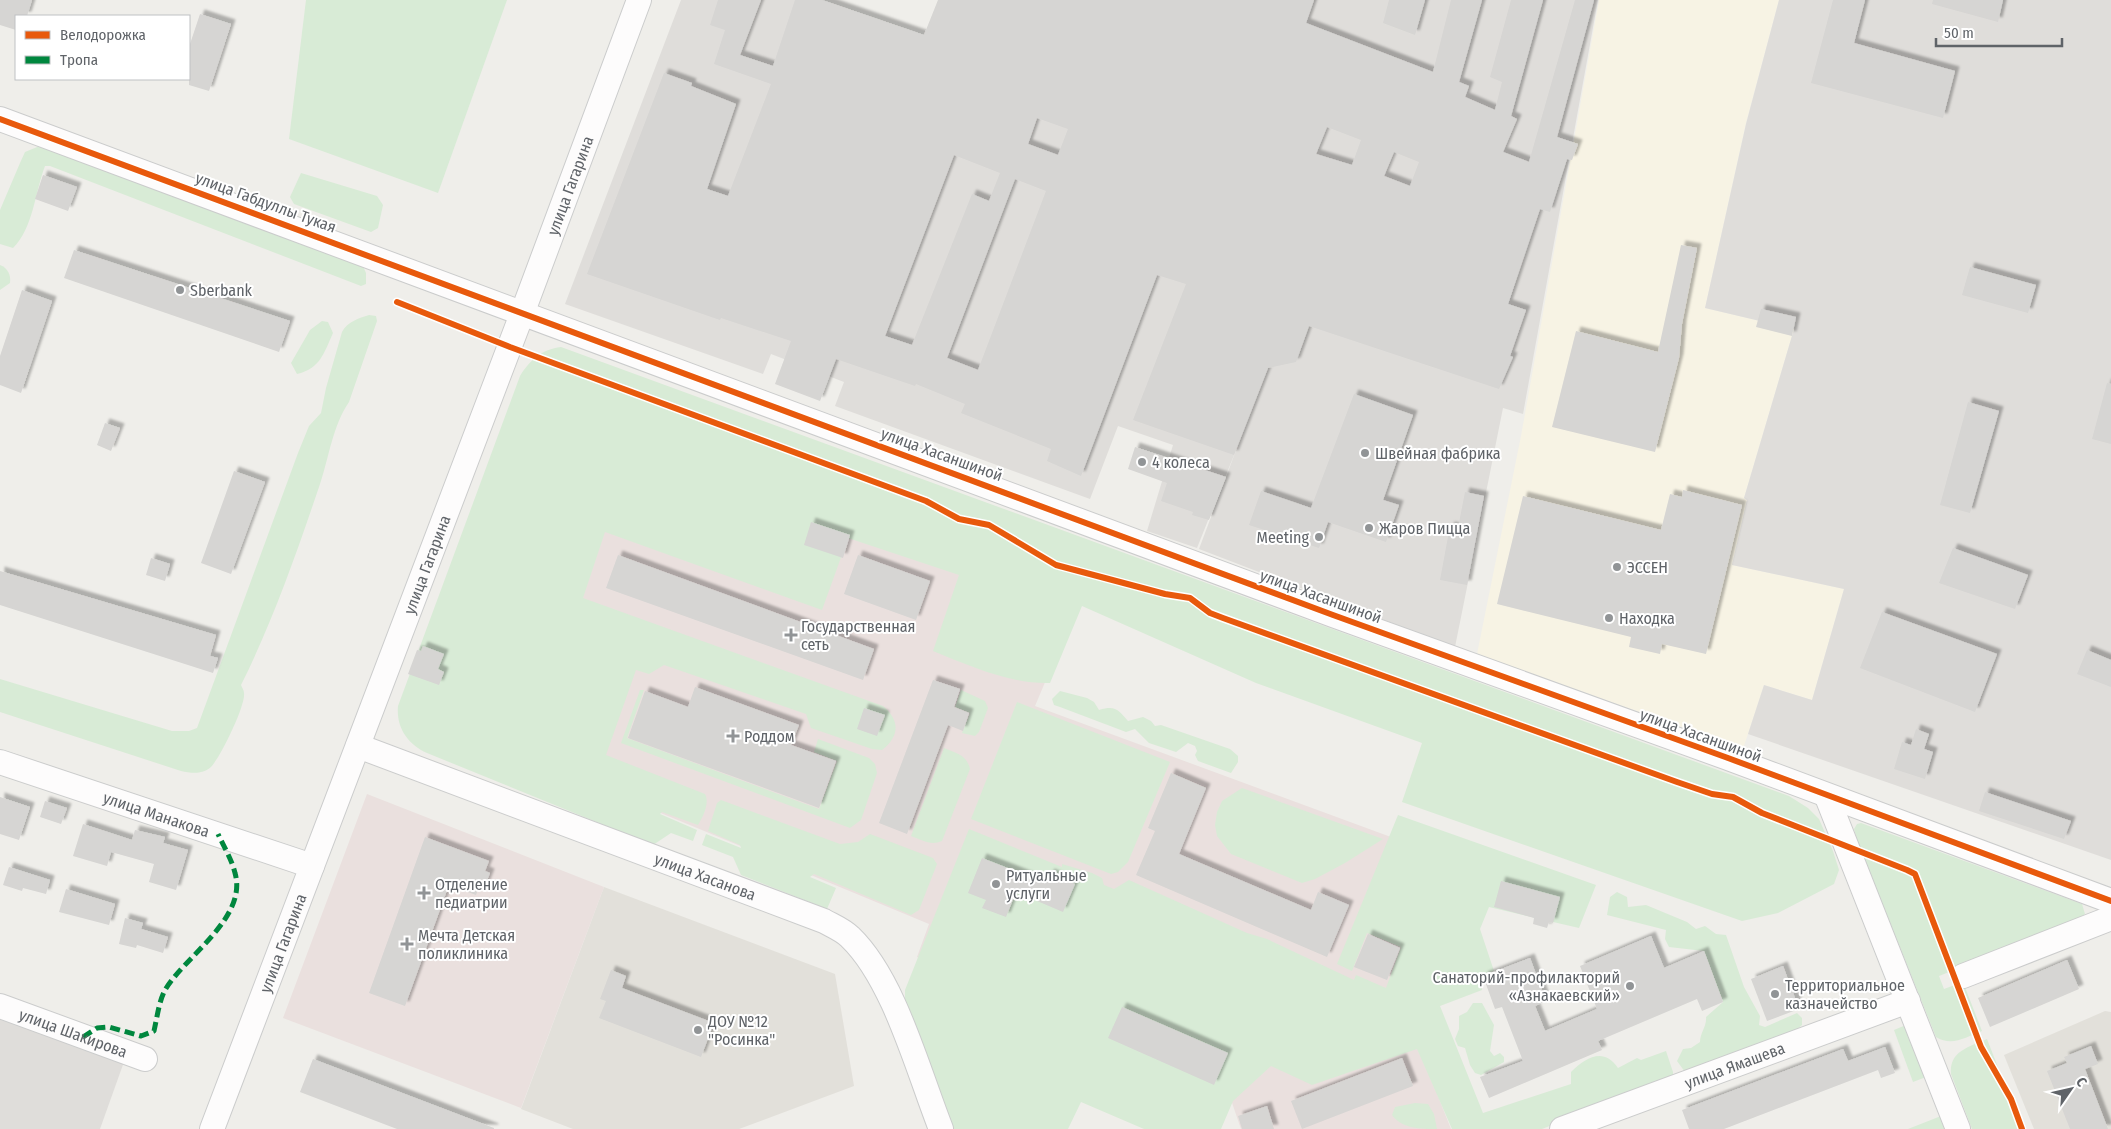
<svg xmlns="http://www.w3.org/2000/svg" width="2111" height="1129" viewBox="0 0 2111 1129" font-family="'Fira Sans Condensed',sans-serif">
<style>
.commercial{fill:#f7f3e4}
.industrial{fill:#dfddda}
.education{fill:#e2e0da}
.medical{fill:#eae0de}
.green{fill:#d8ebd6}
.building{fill:#d6d5d3;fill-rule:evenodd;filter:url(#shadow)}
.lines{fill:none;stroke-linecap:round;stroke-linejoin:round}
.minor-casing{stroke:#cbcccc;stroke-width:26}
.minor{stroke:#fdfcfc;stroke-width:24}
.quiet{stroke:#00873e;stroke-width:5;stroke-dasharray:10 5;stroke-linecap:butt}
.cycleway-casing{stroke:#fff;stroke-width:9}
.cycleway{stroke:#e8590c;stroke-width:6}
.poi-dot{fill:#919496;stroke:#fff;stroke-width:2}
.labels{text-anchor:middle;stroke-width:4;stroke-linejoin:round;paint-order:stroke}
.street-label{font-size:16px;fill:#5f6368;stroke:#fff}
.poi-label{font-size:16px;fill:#5f6368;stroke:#fff;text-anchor:start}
</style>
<defs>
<filter id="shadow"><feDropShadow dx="4.5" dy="-4.5" stdDeviation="1" flood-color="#0004"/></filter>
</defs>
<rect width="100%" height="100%" fill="#efeeea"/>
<polygon class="commercial" points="1599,0 1779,0 1746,123 1705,308 1794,329 1744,498 1747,500 1732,565 1844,589 1812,700 1764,685 1743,749 1477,654 1521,436"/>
<g class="industrial">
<polygon points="681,0 814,0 925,37 939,0 1598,0 1523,414 1503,408 1455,647 1199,549 1238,445 1197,548 1147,531 1173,445 1118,426 1090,499 835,406 844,382 771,354 763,374 565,304"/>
<polygon points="1779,0 2111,0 2111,860 1748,734 1764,685 1812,700 1844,589 1732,565 1747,500 1744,498 1794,329 1705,308 1746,124"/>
<polygon points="0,1014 125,1059 100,1129 0,1129"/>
</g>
<g class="education">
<polygon points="604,887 835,974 854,1086 739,1129 573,1129 521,1109"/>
<polygon points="2105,1011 2111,1012 2111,1129 2034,1129 2004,1055"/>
</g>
<g class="medical">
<polygon points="576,430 1081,597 1035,706 1467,865 1408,1020 1451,1129 1241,1129 1229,1094 917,957 929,924 475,736"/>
<polygon points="367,794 604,887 521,1108 283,1018"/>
</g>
<g class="green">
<polygon points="306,0 507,0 438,193 289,139"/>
<path d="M42 145 359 257 366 273V284L361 286 50 166H45C35 192 33 229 13 248L0 244V210L20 163 25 152Z"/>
<polygon points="301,173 377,196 383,205 378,228 371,232 294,204 290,197"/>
<path d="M0 265C8 268 11 275 10 283L0 290Z"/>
<path d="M369 315 376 316 377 321 349 402C333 425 329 457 320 484 297 552 273 621 241 685 242 688 244 690 244 693 246 705 220 758 211 767 202 775 191 773 181 771L0 712V679L172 731H189L197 728 298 453 309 426 321 413 326 388 342 332C347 322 359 318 369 315Z"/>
<path d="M322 321 328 322 333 333C324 353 320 369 297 374L291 363 310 330Z"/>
<path d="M561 347 1789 796 1808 808 1819 819 1833 851 1839 870 1834 884 1778 913 1742 921 1402 802 1422 743 1256 683 1082 606 1050 683C1010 684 970 666 933 651L959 575 848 538 822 610 605 532 583 598 883 706C900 720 900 736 882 750L872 749 811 728 806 714 664 665 649 674 636 670 606 755 705 794C710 803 703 817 698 825L662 812 660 814 697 830 693 841 671 833 653 845 427 753C408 744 396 728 398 706L520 376C529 361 542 349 561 347Z"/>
<polygon points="640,690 644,690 627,738 819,809 837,761 814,752 818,739 869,758 875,764 877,773 861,820 850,828 621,743"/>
<polygon points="961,690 985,701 988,708 979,732 975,736 962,733 970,713 955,707"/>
<path d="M1060 691 1087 698 1094 702 1099 710C1116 705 1118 710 1128 721L1143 717 1151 721 1155 726 1161 725 1230 749 1238 756V762L1231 773 1198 761 1195 755 1197 751 1195 746 1188 743 1176 752 1149 743 1135 729 1126 732 1060 707 1054 705 1052 699Z"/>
<polygon points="1017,702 1170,762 1128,862 1118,872 1111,874 971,819"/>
<path d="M944 748C956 753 967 755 970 769L942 841C931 846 922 840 911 836Z"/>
<polygon points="1242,788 1383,839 1345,863 1315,879 1302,883 1231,854 1217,836 1215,825 1217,812 1222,801"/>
<polygon points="721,800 840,844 858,842 870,834 933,858 937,864 919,910 911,915 814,874 810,877 836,888 827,909 741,875 733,857 702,845 706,834 741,848 740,845 708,831 717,803"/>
<path d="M1398 815 1596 885 1579 928 1489 907 1480 929 1494 971 1479 976 1482 990 1440 1006 1483 1113 1571 1084V1072C1586 1057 1604 1047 1618 1068L1637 1058 1641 1060 1666 1051 1673 1072V1077L1542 1129H1452L1417 1049 1312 1085 1271 1066 1233 1101 1221 1129H1144L1081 1102 1068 1129H952L905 1003V990L969 829 1062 867V864L1092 873 1102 878 1104 885 1114 889 1129 880 1247 933 1267 939 1354 980 1356 975 1386 988 1401 947 1367 933 1352 971 1337 964Z"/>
<path d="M1861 823 2082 904 2085 914 2075 922 1939 976 1944 989 1963 982 1982 1031C1966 1037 1952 1047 1936 1037L1858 843 1854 829 1857 824Z"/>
<path d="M1617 892 1627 897 1628 907 1646 905 1687 922 1696 929 1705 926 1716 934 1726 935 1744 987 1760 1016 1759 1025 1765 1027 1797 1013 1802 1018V1025C1794 1032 1785 1040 1774 1037L1760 1048 1685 1072 1677 1061 1683 1049 1691 1048 1700 1042C1700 1033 1707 1026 1706 1017L1723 1002 1704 951 1669 947 1665 939 1666 930 1607 915 1610 897Z"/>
<polygon points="1473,1003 1482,1003 1494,1025 1490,1051 1494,1056 1500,1053 1504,1057 1504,1062 1481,1075 1475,1073 1470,1065 1465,1048 1458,1046 1455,1039 1459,1029 1459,1016 1467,1012"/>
<polygon points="1906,1025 1926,1077 1913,1082 1894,1030"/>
<path d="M1987 1039 2022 1129H1972L1951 1074C1949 1051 1969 1047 1987 1039Z"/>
<path d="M1415 1103 1428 1104 1434 1114 1437 1129C1421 1129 1402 1129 1392 1115L1395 1107Z"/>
<polygon points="1941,1116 1946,1129 1908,1129"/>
</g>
<g class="building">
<polygon points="0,0 32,0 27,16 16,16 16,30 0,25"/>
<path d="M718 0H761L740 55 773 66 795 0H822L924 35 938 0H1314L1306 23 1433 72 1451 0H1482L1459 82 1469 86 1465 97 1495 110 1502 82 1490 77 1511 0H1543L1511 116 1517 119 1503 152 1529 162 1575 0H1594L1557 137 1578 144 1572 160 1567 159 1550 212 1540 209 1508 304 1526 310 1510 356 1513 357 1499 389 1309 326 1296 362 1268 368 1234 455 1133 420 1186 284 1157 275 1081 476 1047 461 1051 449 961 413 965 404 916 384 915 386 836 359 820 401 775 384 791 341 721 318 720 320 587 274 664 73 692 83 691 86 736 104 707 189 728 196 771 84 714 64 725 30 710 25ZM1037 118 1068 129 1058 155 1028 144ZM1327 127 1361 140 1352 165 1316 154ZM1394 152 1419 162 1410 186 1384 176ZM954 155 1000 173 989 201 972 194 912 345 885 336ZM1015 179 1046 191 978 370 947 358Z"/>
<polygon points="1389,0 1425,0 1415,35 1383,23"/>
<polygon points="1833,0 1865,0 1854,43 1955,71 1943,118 1811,83"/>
<polygon points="1933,0 2003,0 1998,22 1932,4"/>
<polygon points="200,14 231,24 209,91 189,85 189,47"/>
<polygon points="43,175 77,187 68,211 35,199"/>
<polygon points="1681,245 1697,248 1682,324 1679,358 1655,452 1552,427 1576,331 1658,352"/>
<polygon points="74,250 290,321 279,352 64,278"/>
<polygon points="1970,267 2036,285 2028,313 1962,295"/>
<polygon points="22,290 52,301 21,393 0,385 0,356"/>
<polygon points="1761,309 1796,317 1792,336 1756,327"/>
<polygon points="2107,383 2111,384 2111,444 2092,439"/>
<polygon points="1354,394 1413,415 1383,500 1399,505 1386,542 1328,522 1319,548 1249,525 1261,491 1311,508"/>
<polygon points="1968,402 1999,411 1970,513 1940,505"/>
<polygon points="105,423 120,428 111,451 97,445"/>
<polygon points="1135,447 1226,477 1209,520 1192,515 1193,512 1161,501 1167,483 1128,469"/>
<polygon points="234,471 265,482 231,574 201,563"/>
<polygon points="1683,490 1742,505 1706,654 1662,644 1660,654 1629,647 1631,637 1497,604 1523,496 1661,530 1670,494 1682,497"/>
<polygon points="1465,492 1484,496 1467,585 1440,580 1450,526 1458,528"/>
<polygon points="811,522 850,535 843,558 804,545"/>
<polygon points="1953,548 2028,575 2015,609 1939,583"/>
<polygon points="618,555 874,649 863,680 606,588"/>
<polygon points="858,555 930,581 916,620 844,594"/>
<polygon points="151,558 170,564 165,581 146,575"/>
<polygon points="0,571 216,635 210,656 218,658 213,673 0,605"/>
<polygon points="1882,612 1997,654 1975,712 1860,668"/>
<polygon points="423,646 444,654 438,669 444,672 439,685 408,674 417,650 421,651"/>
<polygon points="2087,650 2111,660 2111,687 2077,674"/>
<polygon points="933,680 960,689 954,707 969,713 963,731 948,725 907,834 879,823"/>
<polygon points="695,687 799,725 791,745 836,761 819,808 628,738 645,691 688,707"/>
<polygon points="864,708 885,715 877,736 857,729"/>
<polygon points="1916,729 1929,734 1924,749 1933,752 1925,779 1894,769 1902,742 1911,745"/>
<polygon points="1171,773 1206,788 1179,854 1311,910 1318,892 1349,905 1327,957 1136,875 1155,831 1148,828"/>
<polygon points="1985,792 2071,821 2064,839 1979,811"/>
<polygon points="0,797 30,807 19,840 0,834"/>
<polygon points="45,801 67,808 61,824 40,817"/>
<polygon points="83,824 132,840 135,830 165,837 163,843 188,850 176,890 149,882 154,864 111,852 107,866 73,856"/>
<polygon points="425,837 489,861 485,871 490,873 485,886 480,884 476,895 449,885 405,1006 369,993"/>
<polygon points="982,858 1046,883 1050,873 1075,884 1063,912 1016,892 1006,917 982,908 986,900 968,893"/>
<polygon points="9,867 50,880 46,894 23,888 22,891 3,885"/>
<polygon points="1501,881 1560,897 1553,923 1549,922 1547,928 1533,924 1534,918 1494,907"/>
<polygon points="66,889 115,904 109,925 59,912"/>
<polygon points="125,918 143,923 141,929 168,937 163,953 137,945 136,948 119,944"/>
<polygon points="1368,934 1400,948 1387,980 1354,967"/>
<polygon points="1651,936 1664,968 1704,951 1723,1002 1702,1011 1697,999 1598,1041 1602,1050 1489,1098 1480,1077 1523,1061 1502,1007 1495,1009 1483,976 1530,958 1546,1001 1535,1006 1545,1031 1597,1009 1580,966"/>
<polygon points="2067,960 2079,989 1990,1027 1978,998"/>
<polygon points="1783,966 1799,1009 1767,1021 1751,979"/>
<polygon points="611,970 626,976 622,988 714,1023 701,1057 599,1018 606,1001 600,999"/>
<polygon points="1122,1007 1228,1053 1214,1085 1108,1038"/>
<polygon points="2091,1046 2098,1064 2085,1069 2108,1129 2070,1129 2047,1071 2067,1063 2064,1057"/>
<polygon points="1885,1047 1895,1073 1881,1078 1878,1070 1724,1129 1689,1129 1682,1110 1843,1049 1848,1061"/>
<polygon points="1402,1058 1413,1086 1302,1129 1291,1101"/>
<polygon points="313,1059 494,1128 494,1129 397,1129 300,1092"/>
<polygon points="1267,1106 1274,1129 1242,1129 1238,1116"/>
</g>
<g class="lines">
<defs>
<g id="minor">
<polyline points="0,119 1333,615 1728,758 2111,901"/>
<path id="s1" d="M358 746 824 921C833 926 843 930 850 937 894 979 918 1071 941 1129"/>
<path id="s2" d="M0 762 312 866"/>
<polyline points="1827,797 1958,1129"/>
<polyline points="1963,976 2111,918"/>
<path id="s3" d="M0 1006 145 1059"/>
<path id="s4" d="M212 1129 522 314 639 0"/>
<path id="s5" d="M1562 1129 1908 1001"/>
</g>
</defs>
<use href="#minor" class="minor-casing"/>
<use href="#minor" class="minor"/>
<path class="quiet" d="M83 1037 97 1028 109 1027 141 1036 154 1031C157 1018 159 1001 165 990 185 956 248 918 235 873 232 860 224 847 218 834"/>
<defs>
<g id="cycleway">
<polyline points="0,119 1333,615 1728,758 2111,901"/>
<polyline points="397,302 510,347 926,501 959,519 989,525 1056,565 1165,594 1190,598 1210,613 1223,618 1677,782 1712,794 1733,797 1762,813 1907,870 1915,874 1981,1047 2011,1099 2022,1129"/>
</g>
</defs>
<use href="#cycleway" class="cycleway-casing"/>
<use href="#cycleway" class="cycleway"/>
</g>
<g class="poi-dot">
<circle cx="180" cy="290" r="5"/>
<circle cx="1365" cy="453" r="5"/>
<circle cx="1142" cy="462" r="5"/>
<circle cx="1369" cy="528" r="5"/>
<circle cx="1319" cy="537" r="5"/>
<circle cx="1617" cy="567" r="5"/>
<circle cx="1609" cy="618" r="5"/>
<path d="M788.5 627.5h5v5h5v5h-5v5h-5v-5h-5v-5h5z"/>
<path d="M730.5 728.5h5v5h5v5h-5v5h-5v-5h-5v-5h5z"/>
<circle cx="996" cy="884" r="5"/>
<path d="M421.5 885.5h5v5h5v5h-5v5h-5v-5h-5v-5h5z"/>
<path d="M404.5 936.5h5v5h5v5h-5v5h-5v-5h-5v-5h5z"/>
<circle cx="1630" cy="986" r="5"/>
<circle cx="1775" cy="994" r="5"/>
<circle cx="698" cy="1030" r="5"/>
</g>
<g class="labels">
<g class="street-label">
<text dy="6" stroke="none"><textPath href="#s4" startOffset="1009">улица Гагарина</textPath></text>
<text transform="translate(266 202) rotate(20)" y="6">улица Габдуллы Тукая</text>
<text transform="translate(942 454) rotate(20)" y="6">улица Хасаншиной</text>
<text dy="6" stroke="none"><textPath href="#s4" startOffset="604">улица Гагарина</textPath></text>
<text transform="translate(1321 596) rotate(20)" y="6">улица Хасаншиной</text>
<text transform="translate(1701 735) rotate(20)" y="6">улица Хасаншиной</text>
<text dy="6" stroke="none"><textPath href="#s2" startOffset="165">улица Манакова</textPath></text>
<text dy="6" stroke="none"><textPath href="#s1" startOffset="371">улица Хасанова</textPath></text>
<text dy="6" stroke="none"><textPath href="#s4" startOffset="199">улица Гагарина</textPath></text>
<text dy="6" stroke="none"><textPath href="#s3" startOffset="78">улица Шакирова</textPath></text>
<text dy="6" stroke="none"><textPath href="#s5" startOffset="184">улица Ямашева</textPath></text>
</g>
<g class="poi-label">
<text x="190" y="296">Sberbank</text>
<text x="1375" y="459">Швейная фабрика</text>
<text x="1152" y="468">4 колеса</text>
<text x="1379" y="534">Жаров Пицца</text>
<text x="1309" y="543" text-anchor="end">Meeting</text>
<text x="1627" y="573">ЭССЕН</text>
<text x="1619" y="624">Находка</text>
<text x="801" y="632">Государственная<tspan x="801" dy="18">сеть</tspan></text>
<text x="744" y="742">Роддом</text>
<text x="1006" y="881">Ритуальные<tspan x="1006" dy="18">услуги</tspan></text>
<text x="435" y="890">Отделение<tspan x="435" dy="18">педиатрии</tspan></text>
<text x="418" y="941">Мечта Детская<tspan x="418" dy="18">поликлиника</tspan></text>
<text x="1620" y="983" text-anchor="end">Санаторий-профилакторий<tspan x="1620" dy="18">«Азнакаевский»</tspan></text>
<text x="1785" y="991">Территориальное<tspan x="1785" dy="18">казначейство</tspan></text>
<text x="708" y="1027">ДОУ №12<tspan x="708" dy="18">"Росинка"</tspan></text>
</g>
</g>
<rect x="15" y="15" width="175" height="65" fill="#ffffff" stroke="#bfc1c3"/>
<rect x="25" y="31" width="25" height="8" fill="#e8590c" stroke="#bfc1c3"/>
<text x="60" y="40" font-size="15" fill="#5f6368">Велодорожка</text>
<rect x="25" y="56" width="25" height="8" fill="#00873e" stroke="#bfc1c3"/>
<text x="60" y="65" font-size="15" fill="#5f6368">Тропа</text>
<g transform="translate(2071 1089) rotate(56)" stroke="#ffffff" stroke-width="4" paint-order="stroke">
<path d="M0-4L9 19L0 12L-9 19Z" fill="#5f6368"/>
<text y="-8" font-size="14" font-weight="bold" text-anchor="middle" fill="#5f6368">С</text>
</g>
<path d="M1936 38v8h126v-8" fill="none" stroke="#5f6368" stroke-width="2.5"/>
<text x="1944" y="38" font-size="15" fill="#5f6368" stroke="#ffffff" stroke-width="4" paint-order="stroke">50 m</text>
</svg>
